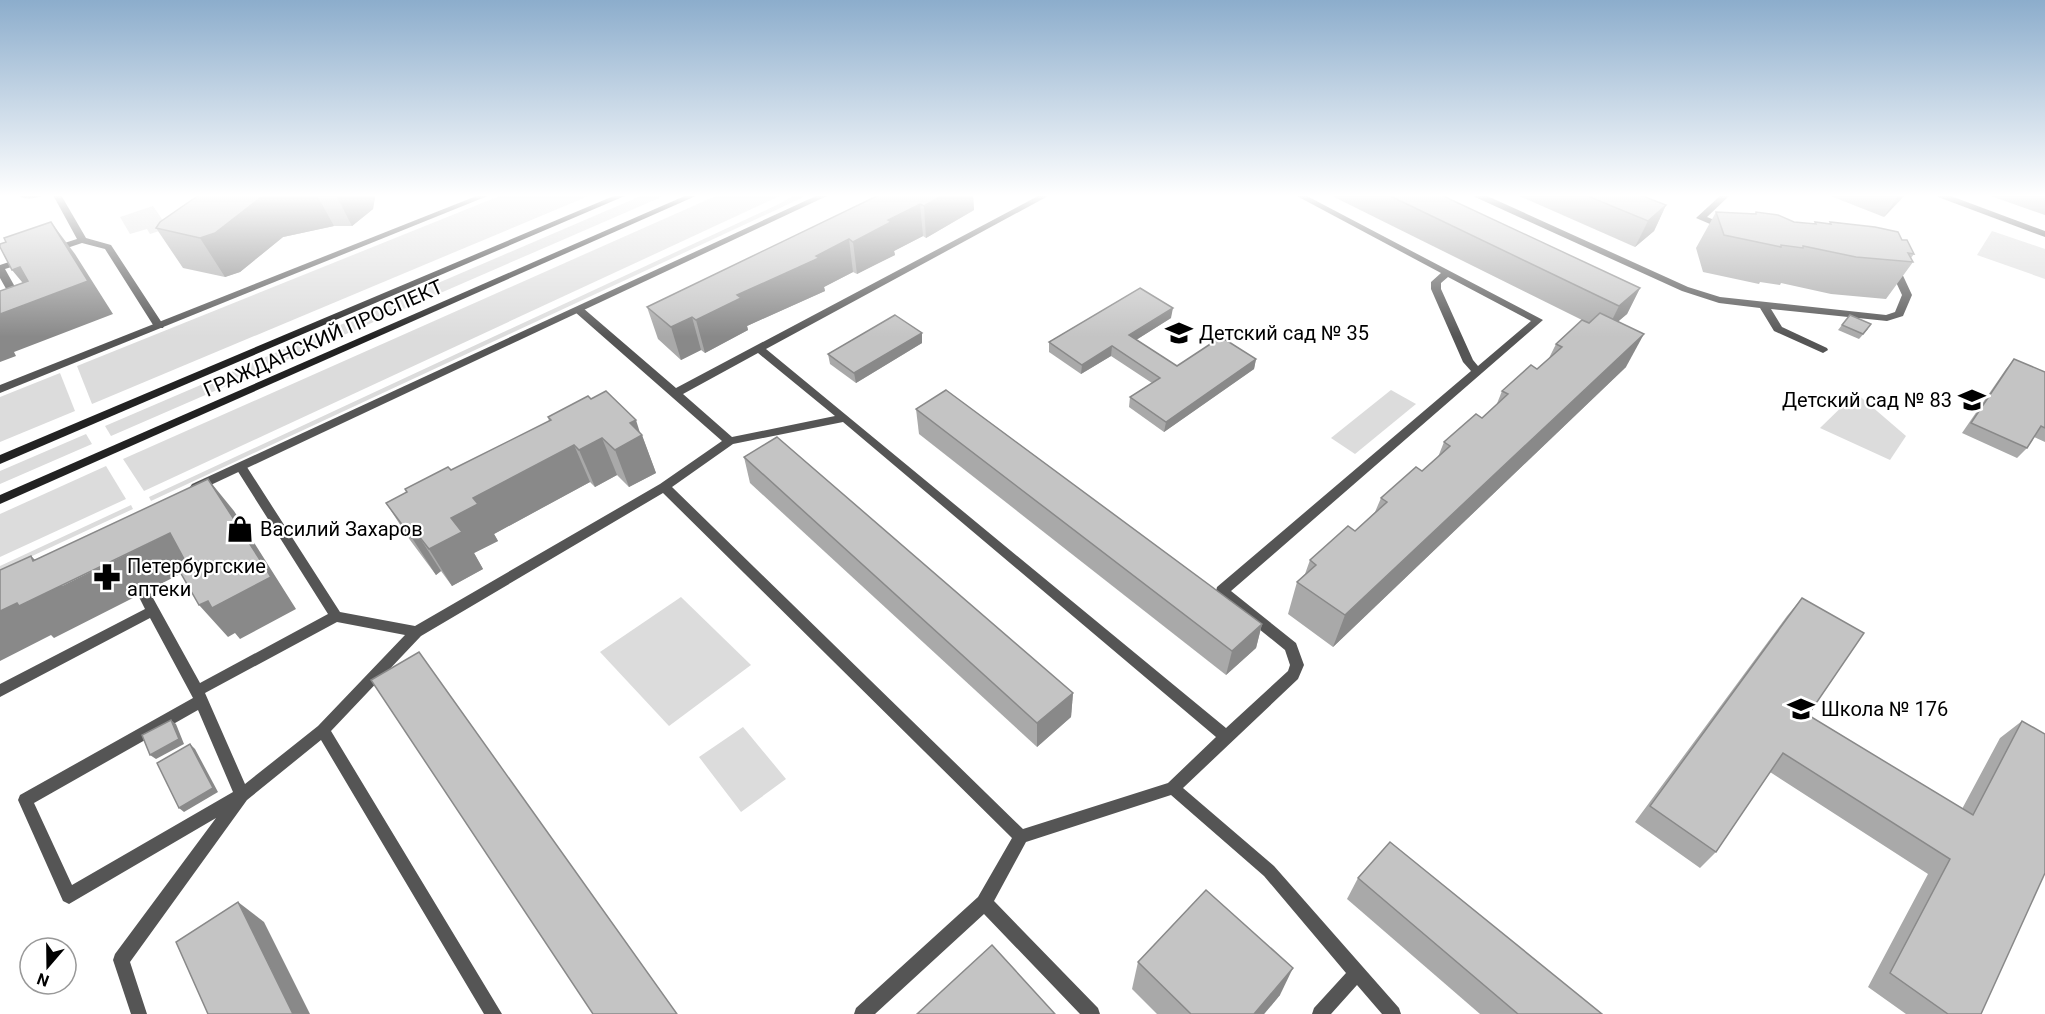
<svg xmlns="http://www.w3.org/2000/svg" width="2045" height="1014" viewBox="0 0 2045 1014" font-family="Roboto,sans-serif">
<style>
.green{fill:#dcdcdc}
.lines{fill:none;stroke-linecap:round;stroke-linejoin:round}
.lane{fill:#555;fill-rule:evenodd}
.street{fill:#555;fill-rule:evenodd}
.secondary{fill:#222;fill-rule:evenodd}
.wall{fill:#a9a9a9}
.shaded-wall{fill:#898989}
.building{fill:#c4c4c4;stroke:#898989;stroke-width:1.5}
.labels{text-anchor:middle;stroke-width:4.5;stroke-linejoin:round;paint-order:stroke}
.poi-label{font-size:20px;fill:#000;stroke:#fff;text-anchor:start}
.street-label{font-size:20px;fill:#000;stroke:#fff}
</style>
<rect width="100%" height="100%" fill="#fff"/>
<g class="green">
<polygon points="502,195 591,195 92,404 77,366"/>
<polygon points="643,195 666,195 111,436 105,426"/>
<polygon points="718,195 782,195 144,491 123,459"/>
<polygon points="794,195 808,195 151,501 149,497 779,204"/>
<polygon points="153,206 168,228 150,234 147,229 130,234 120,217"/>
<polygon points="1992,231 2045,249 2045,279 1977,255"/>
<polygon points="60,373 75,411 0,442 0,397"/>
<polygon points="1391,390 1416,404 1355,454 1331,438"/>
<polygon points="1856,393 1906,436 1890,460 1820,428"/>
<polygon points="86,434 92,444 0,484 0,471"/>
<polygon points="106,466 126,499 0,557 0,514"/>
<polygon points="131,505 133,509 0,571 0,566"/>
<polygon points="681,597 751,665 669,726 600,652"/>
<polygon points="743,727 786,779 741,812 699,757"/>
</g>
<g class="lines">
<g class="lane">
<path d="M18 195H42C37 199 22 200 18 195Z"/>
<polygon points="53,195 61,195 86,238 111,245 164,326 163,328 155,328 105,249 82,243 58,251 52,251 52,247 77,239"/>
<path d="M1040 195H1050L766 349 1226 728 1288 671 1290 665 1285 650 1217 595 1216 591 1217 587 1471 371 1463 362 1431 289V282L1441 273 1295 195H1305L1543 320 1231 591 1296 643 1304 665 1298 679 1183 788 1274 866 1399 1008 1401 1014H1382L1357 985 1331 1014H1312L1314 1008 1346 973 1264 876 1171 795 1026 842 994 901 1098 1008 1100 1014H1080L984 914 875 1014H854L856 1008 978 897 1012 838 663 493 421 636 331 731 502 1014H484L321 740 247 800 130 962 147 1014H131L113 960 115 954 216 818 69 904 63 901 18 800 20 795 193 698 150 618 0 697V684L145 609 137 593 138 589H148L200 683 328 614 237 470 235 467 237 464H245L340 612 415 626 660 484 722 441 575 312V308H583L676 388ZM1448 277 1531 321 1478 366 1473 360 1441 289V283ZM758 353 835 416 732 437 683 394ZM843 422 1216 737 1168 783 1023 829 672 487 733 444ZM337 622 405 635 318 726 245 784 205 693ZM198 710 233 792 72 885 34 803Z"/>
<polygon points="1474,195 1485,195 1688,287 1720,297 1886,315 1895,312 1902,295 1889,267 1894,264 1899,267 1912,295 1903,316 1887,321 1771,309 1782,327 1827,348 1828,350 1823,353 1774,331 1760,308 1719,303 1682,291 1475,197"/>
<polygon points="1721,195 1730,195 1707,217 1727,225 1727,229 1724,230 1696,218"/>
<polygon points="1937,195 1948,195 2045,231 2045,237 1938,197"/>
<polygon points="24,257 27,258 27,262 5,269 24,303 15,319 0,324 0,317 7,315 14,303 0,278 0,265"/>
</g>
<g class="street">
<polygon points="479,195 490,195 0,393 0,385"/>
<polygon points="818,195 829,195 200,490 196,491 190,487 192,484"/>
</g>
<g class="secondary">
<polygon points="616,195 627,195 0,464 0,455"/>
<polygon points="687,195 698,195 0,504 0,495"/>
</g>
</g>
<g class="wall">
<polygon points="199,195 374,195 375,197 373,209 352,226 334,226 283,237 240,272 225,277 183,268 156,228"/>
<polygon points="879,195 973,195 974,210 926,238 923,236 894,251 895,255 876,264 857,274 853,272 824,287 825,291 747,326 748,330 705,353 701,350 681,360 658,339 647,307"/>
<polygon points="1330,195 1441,195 1640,288 1627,314 1618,321 1626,367 1333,647 1288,614 1297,582 1305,574 1310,560 1355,531 1375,512 1381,498 1422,471 1438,457 1444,442 1482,418 1496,406 1502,391 1537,369 1549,358 1556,344 1582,320"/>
<polygon points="1517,195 1640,195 1666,205 1654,231 1635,247"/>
<polygon points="1828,195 1905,195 1884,217"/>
<polygon points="1988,195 2045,195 2045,215"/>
<polygon points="1716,212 1755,214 1756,212 1794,222 1814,224 1815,222 1829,224 1830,222 1902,240 1914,254 1911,258 1913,262 1886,299 1831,294 1781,283 1780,285 1760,282 1759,284 1703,272 1696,248"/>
<polygon points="1171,318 1136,340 1177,366 1256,359 1254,369 1164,432 1129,407 1130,397 1152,383 1111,356 1081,374 1049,352 1049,342"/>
<polygon points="1842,325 1868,329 1859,339 1838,330"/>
<polygon points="922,333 922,343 856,383 830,364 828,354"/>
<polygon points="2014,359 2045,372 2045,442 2034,437 2027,448 2017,458 1962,433 2006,369"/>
<polygon points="591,399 641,433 656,473 629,487 617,475 595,487 590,482 494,534 498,541 474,553 483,569 452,586 441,571 436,575 410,540 386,503 549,421 548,417"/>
<polygon points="916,409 1262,624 1256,648 1226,675 919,434"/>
<polygon points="744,457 1073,693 1071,717 1037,747 750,483"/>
<polygon points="1802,598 1808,715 1962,809 2000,738 2022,721 1981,1014 1906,1014 1868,987 1928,874 1770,772 1716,852 1700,868 1635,822 1787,616"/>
<polygon points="1358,878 1602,1014 1480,1014 1347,899"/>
<polygon points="1138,962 1280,995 1264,1014 1157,1014 1132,989"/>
</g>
<g class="shaded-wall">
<polygon points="278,195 317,195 334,226 283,237 240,272 225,277 200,238 260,198"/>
<polygon points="336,195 374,195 375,197 373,209 352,226"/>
<polygon points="943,195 973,195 974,210 926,238 924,206"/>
<polygon points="1899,195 1905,195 1884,217"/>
<polygon points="920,204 923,236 894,251 895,255 857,274 853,242 888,220"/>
<polygon points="1666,205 1654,231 1635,247 1648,221"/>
<polygon points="51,222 75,254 113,314 14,352 16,356 0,362 0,314 37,300 12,270"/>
<polygon points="849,239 853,272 824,287 825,291 747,326 748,330 705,353 696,320 737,295"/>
<polygon points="1640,288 1627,314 1606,332 1619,306"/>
<polygon points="1173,308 1171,318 1128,345 1129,335"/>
<polygon points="692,317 701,350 681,360 671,327"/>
<polygon points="922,333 922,343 856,383 854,373"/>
<polygon points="1644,334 1626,367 1333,647 1345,615"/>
<polygon points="1112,346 1111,356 1081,374 1082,365"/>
<polygon points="1256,359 1254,369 1164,432 1166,422"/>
<polygon points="636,420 641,436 642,435 656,473 629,487 615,450 630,423"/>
<polygon points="602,438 617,475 595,487 579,450"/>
<polygon points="574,445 590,482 494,534 498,541 474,553 483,569 452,586 429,549 451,518 473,498"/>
<polygon points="208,479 234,511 296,609 240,639 235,633 228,637 199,605 208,601"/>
<polygon points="170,533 198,565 54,638 51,635 0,661 0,611 33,561 31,556 62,586"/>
<polygon points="418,535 441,571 436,575 412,538"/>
<polygon points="1262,624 1256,648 1226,675 1232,651"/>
<polygon points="1073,693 1071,717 1037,747 1037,723"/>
<polygon points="171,720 176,724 184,744 156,759 150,755"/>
<polygon points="190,744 195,749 218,792 184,812 179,808"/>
<polygon points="238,902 264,922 310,1014 293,1014"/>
<polygon points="1293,968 1280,995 1264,1014 1254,1014"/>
</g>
<g class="building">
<polygon points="199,195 278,195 260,198 215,233 200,238 156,228 160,222"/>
<polygon points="879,195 943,195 924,206 920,204 888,220 891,222 853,242 849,239 816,256 819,258 737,295 741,298 696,320 692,317 671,327 647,307"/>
<polygon points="1388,195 1441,195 1640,288 1619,306"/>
<polygon points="1585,195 1640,195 1666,205 1648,221"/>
<polygon points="1716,212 1756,214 1756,212 1778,215 1794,222 1816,224 1815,222 1831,224 1830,222 1875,227 1898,232 1902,240 1907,240 1914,254 1908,253 1913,262 1856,257 1803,246 1803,248 1781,245 1781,247 1724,235"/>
<polygon points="51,222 88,281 0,314 0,291 28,281 20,267 12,270 0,247 0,244 6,242 4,238"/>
<polygon points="1140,288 1173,308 1129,335 1177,366 1221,337 1256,359 1166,422 1130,397 1160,378 1112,346 1082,365 1049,342"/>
<polygon points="1600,313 1644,334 1345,615 1297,582 1316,565 1310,560 1348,526 1355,531 1387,502 1381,498 1416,467 1422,471 1450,446 1444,442 1476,414 1482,418 1508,394 1502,391 1531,365 1537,369 1562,347 1556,344 1582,320 1589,323"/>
<polygon points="895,315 922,333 854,373 828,354"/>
<polygon points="1850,315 1871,324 1863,334 1842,325"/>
<polygon points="2014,359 2045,372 2045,428 2041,426 2027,448 1971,423"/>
<polygon points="946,390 1262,624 1232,651 916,409"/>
<polygon points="606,391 636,420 630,423 642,435 615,450 602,438 579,450 574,445 473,498 478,504 451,518 462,532 429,549 418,535 412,538 386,503 407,492 405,489 448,467 451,470 551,420 548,417 588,396 591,399"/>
<polygon points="777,437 1073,693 1037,723 744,457"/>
<polygon points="208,479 271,577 212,608 208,601 199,605 175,563 184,559 170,533 19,606 17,603 0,611 0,570 31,556 33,561"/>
<polygon points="1802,598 1864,633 1808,715 1973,815 2022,721 2045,734 2045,873 1981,1014 1948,1014 1890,973 1950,859 1783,753 1716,852 1650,806"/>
<polygon points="419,652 677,1014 593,1014 371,680"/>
<polygon points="171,720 179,739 150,755 142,735"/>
<polygon points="190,744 213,788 179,808 157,763"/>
<polygon points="1390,842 1602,1014 1518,1014 1358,878"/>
<polygon points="1206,890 1293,968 1254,1014 1191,1014 1138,962"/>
<polygon points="238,902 293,1014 208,1014 176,942"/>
<polygon points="992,945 1055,1014 917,1014"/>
</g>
<linearGradient id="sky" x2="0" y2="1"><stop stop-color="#8cadcc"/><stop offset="0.58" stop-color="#fff"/><stop offset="1" stop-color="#fff" stop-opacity="0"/></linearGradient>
<rect width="2045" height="337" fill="url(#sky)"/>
<defs>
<symbol id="school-bare" viewBox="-9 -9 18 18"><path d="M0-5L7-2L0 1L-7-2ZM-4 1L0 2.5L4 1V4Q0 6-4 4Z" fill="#000" stroke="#fff" stroke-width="2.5" paint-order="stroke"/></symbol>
<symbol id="shop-bare" viewBox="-9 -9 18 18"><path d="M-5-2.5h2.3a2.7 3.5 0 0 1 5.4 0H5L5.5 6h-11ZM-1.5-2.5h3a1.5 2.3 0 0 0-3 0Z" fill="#000" stroke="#fff" stroke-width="2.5" paint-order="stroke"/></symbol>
<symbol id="pharmacy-bare" viewBox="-9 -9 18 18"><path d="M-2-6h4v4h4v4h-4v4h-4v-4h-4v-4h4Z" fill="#000" stroke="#fff" stroke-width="2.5" paint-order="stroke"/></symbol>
</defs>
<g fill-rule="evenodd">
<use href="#school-bare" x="1160" y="314" width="38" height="38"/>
<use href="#school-bare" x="1953" y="381" width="38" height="38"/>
<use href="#shop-bare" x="221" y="510" width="38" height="38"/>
<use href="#pharmacy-bare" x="88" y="558" width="38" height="38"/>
<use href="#school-bare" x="1782" y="690" width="38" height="38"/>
</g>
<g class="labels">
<g class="poi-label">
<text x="1199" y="340">Детский сад № 35</text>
<text x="1952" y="407" text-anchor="end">Детский сад № 83</text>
<text x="260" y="536">Василий Захаров</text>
<text x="127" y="573">Петербургские<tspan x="127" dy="23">аптеки</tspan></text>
<text x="1821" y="716">Школа № 176</text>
</g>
<g class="street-label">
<text transform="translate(323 338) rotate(-24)" y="7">ГРАЖДАНСКИЙ ПРОСПЕКТ</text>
</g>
</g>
<g transform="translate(48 966) rotate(200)"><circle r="28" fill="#ffffff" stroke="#999999" stroke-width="1.5"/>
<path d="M0-4.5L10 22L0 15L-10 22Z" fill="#000000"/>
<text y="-9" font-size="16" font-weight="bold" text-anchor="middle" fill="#000000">N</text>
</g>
</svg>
